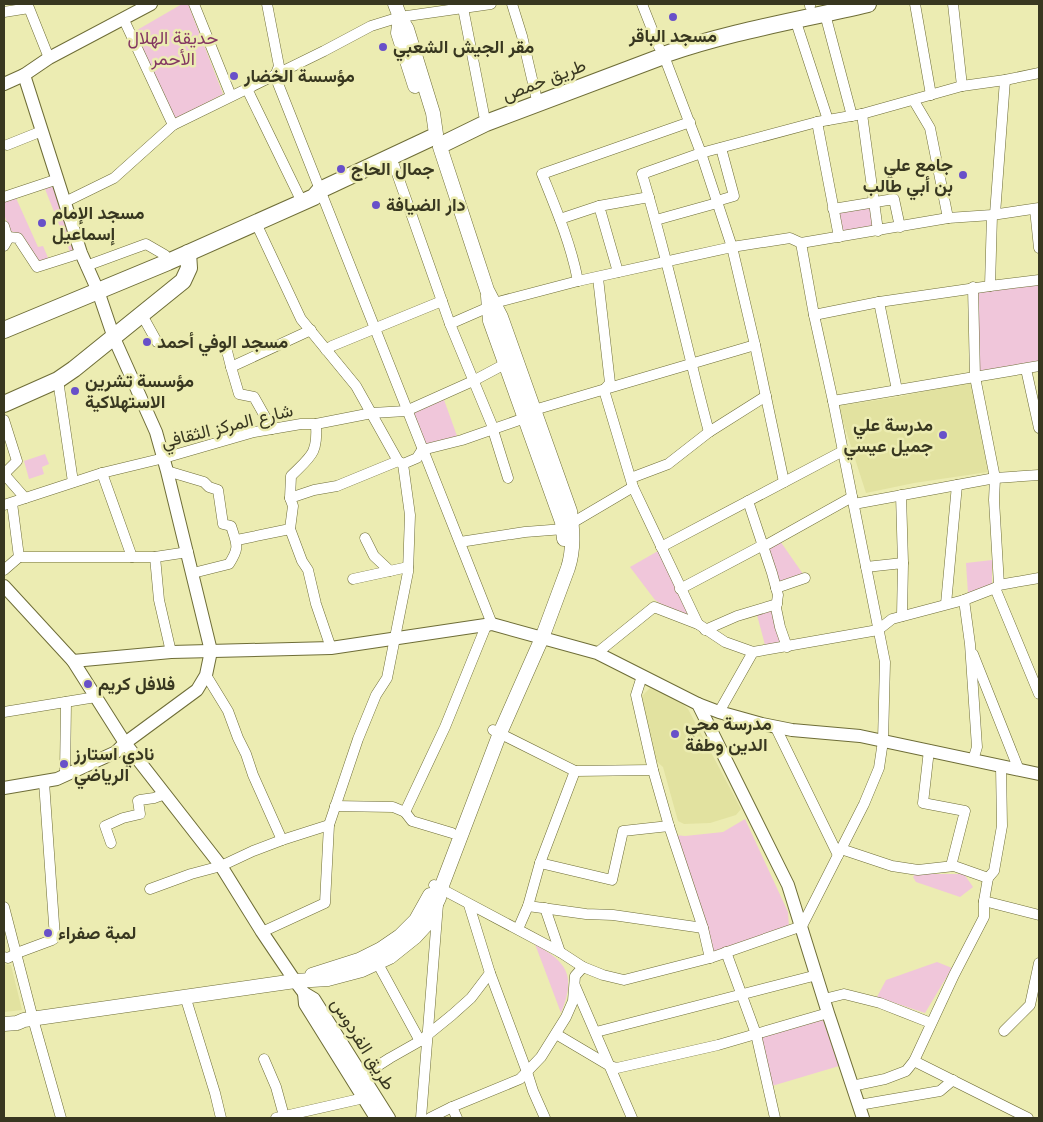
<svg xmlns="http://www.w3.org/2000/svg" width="1043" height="1122" viewBox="0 0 1043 1122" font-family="Lato,Vazirmatn,sans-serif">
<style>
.built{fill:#e2e2a0}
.green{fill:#f0c6da}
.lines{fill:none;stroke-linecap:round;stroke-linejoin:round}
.minor-casing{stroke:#6e6d37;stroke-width:11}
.tertiary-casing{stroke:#6e6d37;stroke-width:14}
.secondary-casing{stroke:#6e6d37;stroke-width:15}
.primary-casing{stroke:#6e6d37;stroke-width:18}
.minor{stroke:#fff;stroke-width:10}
.tertiary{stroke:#fff;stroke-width:12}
.secondary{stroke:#fff;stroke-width:14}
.primary{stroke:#fff;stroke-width:16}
.poi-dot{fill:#6850c9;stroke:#ececb2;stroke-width:2}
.labels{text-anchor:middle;stroke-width:5;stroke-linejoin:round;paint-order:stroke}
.poi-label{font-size:18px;font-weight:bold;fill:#383720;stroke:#ececb2;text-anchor:start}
.park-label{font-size:18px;fill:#843762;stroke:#ececb2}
.street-label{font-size:18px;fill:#383720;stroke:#ececb2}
</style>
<rect width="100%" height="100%" fill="#ececb2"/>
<g class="built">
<polygon points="971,382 988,472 914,483 866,493 838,406 897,397"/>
<polygon points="650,688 677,699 688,709 741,809 736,815 710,823 684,824 678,821 663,767 655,760 640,698"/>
<polygon points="4,964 11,965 22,1010 4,1012"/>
</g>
<g class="green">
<polygon points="182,4 188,4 223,94 174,120 132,33"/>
<polygon points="53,186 75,250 70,252 45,189"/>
<polygon points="16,198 38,247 43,246 49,260 40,264 20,234 10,231 4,214 4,202"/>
<polygon points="871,204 875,227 840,233 836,210"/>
<polygon points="1039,284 1039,361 977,372 978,291"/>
<polygon points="443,397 457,436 423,448 409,410"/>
<polygon points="45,454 49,464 42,467 44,474 29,479 24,461"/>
<polygon points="780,541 803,574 778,583 768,548"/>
<polygon points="658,551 690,618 667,608 655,600 630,567"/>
<polygon points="992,560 992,587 968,594 966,563"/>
<polygon points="774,609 782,644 765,645 757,615"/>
<path d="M745 819 788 912 789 927 712 955C703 914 692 873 675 835L685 836 723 832Z"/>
<polygon points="915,874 964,874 973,887 960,897 916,882 913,877"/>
<path d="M535 944C568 963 576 976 561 1013Z"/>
<polygon points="937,962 952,968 925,1013 877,997 886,980"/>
<polygon points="823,1020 839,1066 772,1086 760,1037"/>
</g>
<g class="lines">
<defs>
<g id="minor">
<polyline points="194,4 231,96"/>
<polyline points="267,4 279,66 275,76 492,624"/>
<polyline points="512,4 522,36 536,96"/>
<polyline points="642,4 659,47"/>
<polyline points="810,4 810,6"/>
<polyline points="915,4 931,95"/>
<polyline points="953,4 962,86"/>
<polyline points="463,8 484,115"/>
<polyline points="4,12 29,8 49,58"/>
<polyline points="825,14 852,116"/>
<polyline points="795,19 828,120"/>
<polyline points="124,20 173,125"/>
<polyline points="664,56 701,153 732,247 755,345 784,482"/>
<polyline points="247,89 302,202"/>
<polyline points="914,101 930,128 948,218"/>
<polyline points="862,114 878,231"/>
<polyline points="817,122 839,237"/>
<polyline points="7,145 42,131"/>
<polyline points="394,165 450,324 494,430"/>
<polyline points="4,197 58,179"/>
<polyline points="717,201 734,196 721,148"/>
<polyline points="65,202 114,178 173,125 324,51 371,26 400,17 491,4"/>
<polyline points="833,209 894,199 900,227"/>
<polyline points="1035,209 1039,248"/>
<polyline points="995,214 1005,80"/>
<polyline points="992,215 990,286 1039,280"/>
<polyline points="560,219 599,206"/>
<polyline points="656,220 717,203"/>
<polyline points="256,223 301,319 356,386 398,461 403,464"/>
<polyline points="4,226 8,239 4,246"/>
<polyline points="8,237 18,238 37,267 81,253"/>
<polyline points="86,266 146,244 165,255 168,262"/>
<polyline points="618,272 599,206 649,197"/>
<polyline points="598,278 610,383 604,390 633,487 698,624"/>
<path d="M578 281C571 244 556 209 542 174L690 122"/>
<polyline points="973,287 975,377 995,478 994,500 999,585"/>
<polyline points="879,302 897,390"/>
<polyline points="494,303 578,281 732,247 790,238 801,243 948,218 992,215 1039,208"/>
<polyline points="142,315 157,342"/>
<polyline points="814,315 879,302 990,286"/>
<polyline points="450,324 489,307"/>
<polyline points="226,347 231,367"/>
<polyline points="326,350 332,346 442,301"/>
<polyline points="1026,369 1039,428"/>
<polyline points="58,380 73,482"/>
<polyline points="833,401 1039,366"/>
<polyline points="534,410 755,345"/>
<polyline points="4,420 17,461 4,474 25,498"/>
<polyline points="272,429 254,397 239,394 231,367 311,330"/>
<polyline points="493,430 508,478"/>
<path d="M709 432C686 346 668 259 642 174L701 153 817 122 862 114 962 86 1005 80 1039 73"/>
<path d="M167 471 204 482 209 487 218 490 223 524 231 526C237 545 240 547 229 564L193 573"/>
<polyline points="102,473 132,557"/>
<polyline points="631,478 668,464 709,432 766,396"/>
<polyline points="901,495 903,563"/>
<path d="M290 498 291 476C311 456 318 454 316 424"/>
<polyline points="748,501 772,573 778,595 776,608 780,627 787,647"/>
<polyline points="854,504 995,478 1039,475"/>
<polyline points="4,505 102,473 164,458 254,432 301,424 316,424 372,413 406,411 473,381 505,364"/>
<polyline points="572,523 633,487"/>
<polyline points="290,529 302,561 308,570 316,604 331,648"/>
<polyline points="365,538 374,556 390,571"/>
<polyline points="237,540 290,529 293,506 290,498 314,490 337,486 398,461"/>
<polyline points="460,542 525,532 564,529"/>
<polyline points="661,547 843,451"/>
<polyline points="19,557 155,557 188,552"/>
<polyline points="155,557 159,600 171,652"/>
<polyline points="866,567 903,563 902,616"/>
<polyline points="4,570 19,557 12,503"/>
<polyline points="353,579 408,567"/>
<polyline points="776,588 805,578"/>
<polyline points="995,588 1039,694"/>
<polyline points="680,589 763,545 768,544 852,497"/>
<polyline points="964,600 970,644 977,747 973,760"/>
<polyline points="946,604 957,485"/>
<polyline points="705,630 737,616 777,604"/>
<polyline points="597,653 654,607 698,624 725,642 753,652 878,630 892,619 964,600 995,588 999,585 1039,578"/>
<polyline points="973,654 1019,770"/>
<polyline points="206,675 228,711 238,738 246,754 253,775 282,840"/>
<polyline points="642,676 636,695 653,770 669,826 703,928 710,958"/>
<polyline points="4,712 96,697"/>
<polyline points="719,712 753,652"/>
<polyline points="775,726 838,855"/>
<polyline points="493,730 575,771 653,770"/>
<polyline points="929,750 923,803 965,811 951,866"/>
<polyline points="65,776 66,702"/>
<polyline points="335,806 393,807 405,812 412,821 452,833"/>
<polyline points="405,812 445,727 486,626"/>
<polyline points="111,843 105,826 123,818 140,814 138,801 140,800 154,798 165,794"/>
<polyline points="841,849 892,866 918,870 954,866 988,878 984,901 984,917 954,975 914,1061 1028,1118"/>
<polyline points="540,863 612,880 623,831 669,826"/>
<polyline points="988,878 994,871 1002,826 1001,766"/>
<polyline points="434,885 560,952 583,967 603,975 624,980 710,958 802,926 864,804 879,768 883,741 885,662 833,401 814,315 801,243"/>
<polyline points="150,889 191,874 221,866 253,851 282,840 329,825"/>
<polyline points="984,901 1039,915"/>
<polyline points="469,905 490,973 527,1072 533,1091 545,1118"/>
<polyline points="528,906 586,914 613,915 703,928"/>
<polyline points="4,907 33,1019 61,1118"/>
<polyline points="545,908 560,952"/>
<polyline points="518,929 528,906 540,863 575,771"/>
<polyline points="262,932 325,903 329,825 358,739 376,695 387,678 408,572 410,515 403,464 417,458 422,450 462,440 525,418"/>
<polyline points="726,952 756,1034 775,1118"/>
<polyline points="4,957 8,958 17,953 52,940 55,938 44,782"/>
<polyline points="378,964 420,1041"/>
<polyline points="575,986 632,1118"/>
<polyline points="185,996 215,1093 221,1118"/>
<polyline points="824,999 844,994 880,1003 931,1023"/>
<polyline points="1004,1031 1030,1005 1039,963"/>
<polyline points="596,1032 817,975"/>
<polyline points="556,1034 610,1066 617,1068 718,1045 828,1013"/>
<polyline points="264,1059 276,1087 284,1116"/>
<polyline points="357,1079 390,1058 420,1041 452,1015 471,998 490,973"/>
<polyline points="852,1086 885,1079 906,1071 914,1061"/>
<polyline points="859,1105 940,1091 953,1080"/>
<polyline points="452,1107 457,1118"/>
<polyline points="276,1118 364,1098"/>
<polyline points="421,1118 438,904"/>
<polyline points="430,1118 452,1107 520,1079 541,1057 566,1017 573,1001 575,976 583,967"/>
</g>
<g id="tertiary">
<polyline points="4,84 24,75 49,58 151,4"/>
<polyline points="4,586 73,661 125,743 221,866 262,932 295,981 304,993 314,999 389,1118"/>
<polyline points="73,661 171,652 331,648 492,624 597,653 698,704 788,885 828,1013 863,1118"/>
<polyline points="698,704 719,712 762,724 792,730 860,736 1039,774"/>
<polyline points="4,788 57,779 116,752 125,743 197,690 206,675 211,651 167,471 156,432 114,338 98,291 81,253 24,75"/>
<polyline points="304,993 305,1004 376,1118"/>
</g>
<g id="secondary">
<polyline points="395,4 400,17 407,29 433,113 436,134"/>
<polyline points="400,17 398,33 415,86"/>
<polyline points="488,296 490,321 562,522 564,539"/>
<polyline points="312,975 359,960 381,949 400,936 416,920 430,895"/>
<path d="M4 1024 17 1023 24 1020 295 981 328 979 362 970 390 957 415 937 426 925 439 898 441 888 500 733 542 638 568 568C574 549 573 531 570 511L501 317 487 290 440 147"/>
</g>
<g id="primary">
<path d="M666 54C732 31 801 20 868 4"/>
<polyline points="443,144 486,123 661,57"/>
<polyline points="4,330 168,262 314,197 320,190 431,138"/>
<polyline points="4,404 58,380 74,369 183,281 189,268 188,253"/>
</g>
</defs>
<use href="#minor" class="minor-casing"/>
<use href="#tertiary" class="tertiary-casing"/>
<use href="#secondary" class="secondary-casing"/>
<use href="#primary" class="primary-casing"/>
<use href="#minor" class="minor"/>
<use href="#tertiary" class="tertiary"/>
<use href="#secondary" class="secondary"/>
<use href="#primary" class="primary"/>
</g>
<g class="poi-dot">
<circle cx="673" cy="17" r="5"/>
<circle cx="383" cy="47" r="5"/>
<circle cx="234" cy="76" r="5"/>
<circle cx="341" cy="169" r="5"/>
<circle cx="963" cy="175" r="5"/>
<circle cx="376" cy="205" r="5"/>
<circle cx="42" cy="223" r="5"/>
<circle cx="147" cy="342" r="5"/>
<circle cx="75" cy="391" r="5"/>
<circle cx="943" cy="435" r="5"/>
<circle cx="88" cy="684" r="5"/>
<circle cx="675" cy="734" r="5"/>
<circle cx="64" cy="764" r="5"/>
<circle cx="48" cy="933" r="5"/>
</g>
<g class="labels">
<g class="poi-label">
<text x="673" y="42" text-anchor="middle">مسجد الباقر</text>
<text x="393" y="53">مقر الجيش الشعبي</text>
<text x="244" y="82">مؤسسة الخضار</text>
<text x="953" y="171" text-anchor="end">جامع علي<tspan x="953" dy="21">بن أبي طالب</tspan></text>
<text x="351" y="175">جمال الحاج</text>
<text x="386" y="211">دار الضيافة</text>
<text x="52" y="219">مسجد الإمام<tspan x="52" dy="21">إسماعيل</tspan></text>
<text x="157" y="348">مسجد الوفي أحمد</text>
<text x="85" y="387">مؤسسة تشرين<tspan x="85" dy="21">الاستهلاكية</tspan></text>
<text x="933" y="431" text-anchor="end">مدرسة علي<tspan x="933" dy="21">جميل عيسي</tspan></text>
<text x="98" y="690">فلافل كريم</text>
<text x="685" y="730">مدرسة محي<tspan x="685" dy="21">الدين وطفة</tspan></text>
<text x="74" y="760">نادي استارز<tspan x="74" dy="21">الرياضي</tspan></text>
<text x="58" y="939">لمبة صفراء</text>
</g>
<g class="park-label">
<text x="173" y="44">حديقة الهلال<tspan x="173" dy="21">الأحمر</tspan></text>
</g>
<g class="street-label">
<text transform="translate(544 80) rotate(-21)" y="6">طريق حمص</text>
<text transform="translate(227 426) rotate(-14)" y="6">شارع المركز الثقافي</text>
<text transform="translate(363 1044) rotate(58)" y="6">طريق الفردوس</text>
</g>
</g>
<rect width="1043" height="1122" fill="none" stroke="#383720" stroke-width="10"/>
</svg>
